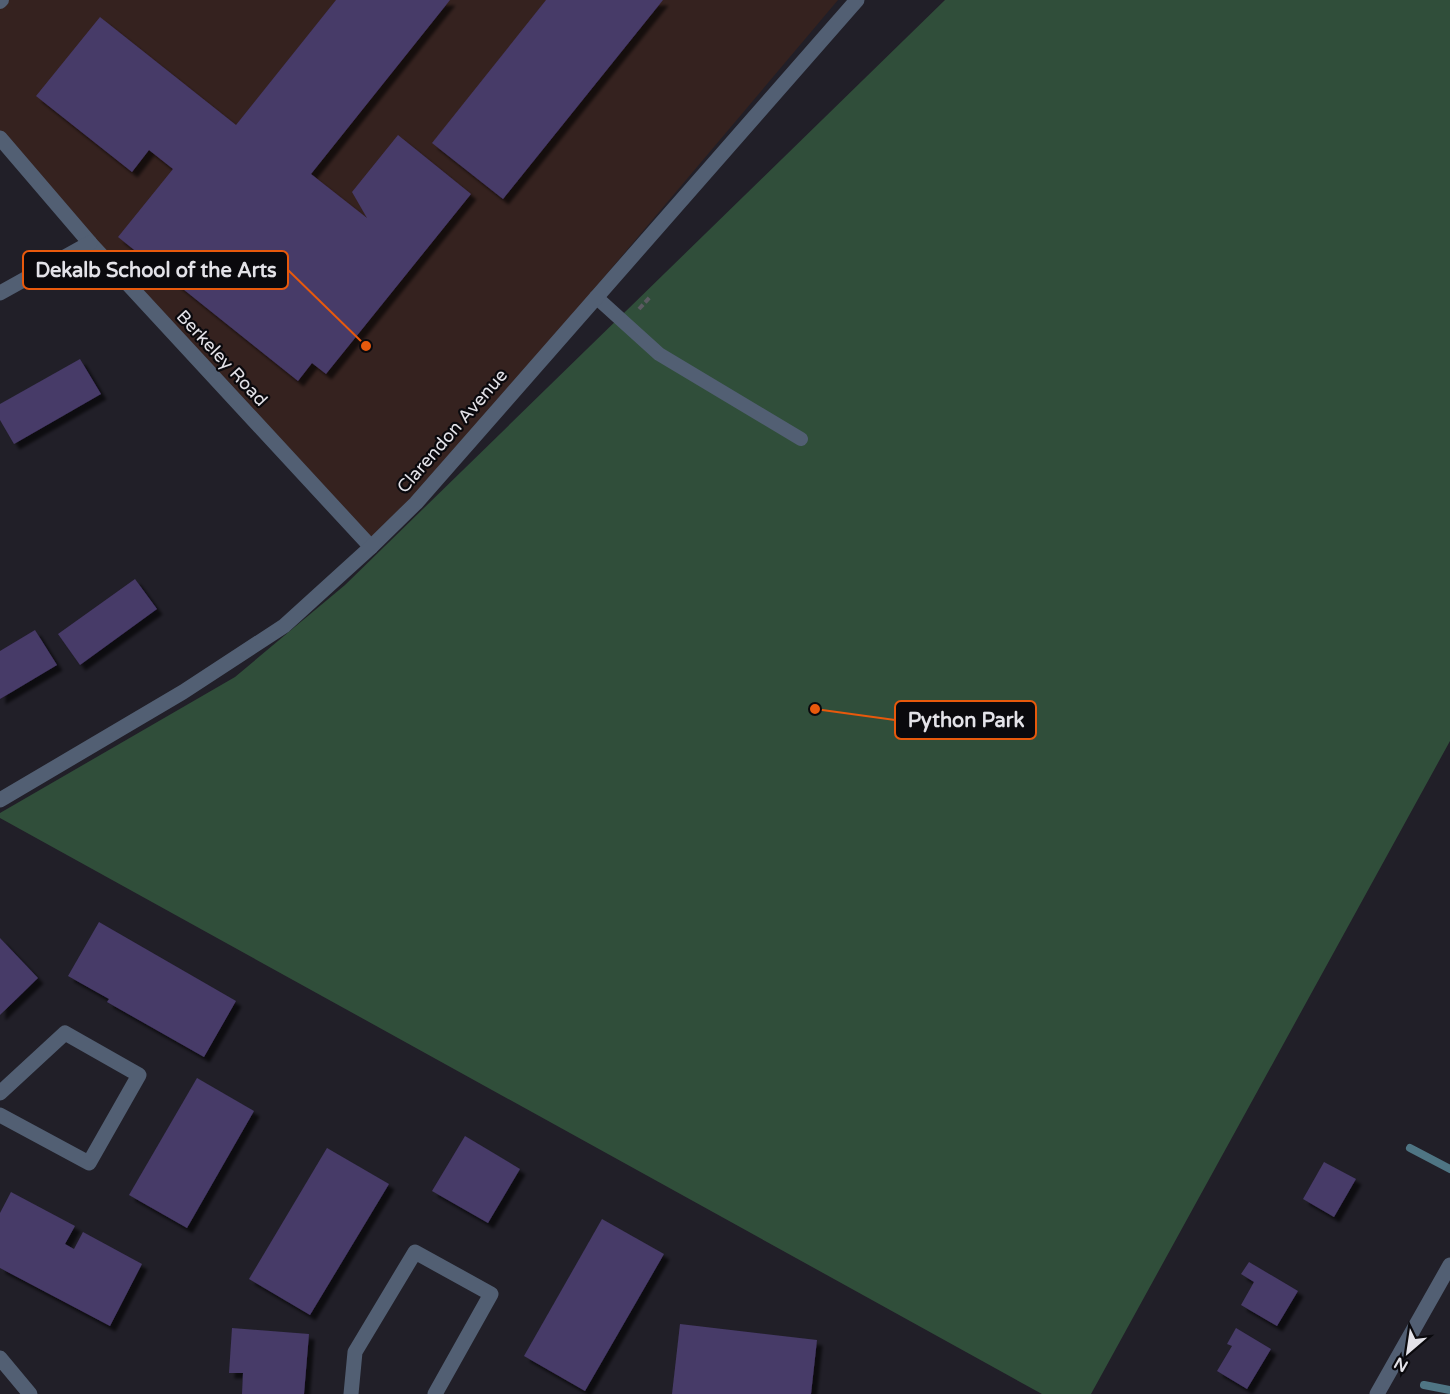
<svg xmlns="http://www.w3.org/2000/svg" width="1450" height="1394" viewBox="0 0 1450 1394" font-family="'Varela Round',sans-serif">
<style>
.education{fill:#35221f}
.green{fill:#304e3a}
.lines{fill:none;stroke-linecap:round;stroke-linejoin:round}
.stream{stroke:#4f7584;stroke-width:8}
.building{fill:#473a68;filter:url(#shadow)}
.path{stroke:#5c5a62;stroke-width:4;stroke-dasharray:6 3;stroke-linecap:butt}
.lane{stroke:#525f73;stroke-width:14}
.street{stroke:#525f73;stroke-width:15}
.labels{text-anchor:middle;stroke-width:4.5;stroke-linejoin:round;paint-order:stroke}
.street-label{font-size:18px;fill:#e3e2e8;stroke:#0a090d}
.leader{fill:none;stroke:#e8590c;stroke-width:2}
.callout-dot{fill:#e8590c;stroke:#0a090d;stroke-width:2}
.callout{fill:#0a090d;stroke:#e8590c;stroke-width:2}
.callout-label{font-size:20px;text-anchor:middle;font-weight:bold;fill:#e3e2e8}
</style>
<defs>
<filter id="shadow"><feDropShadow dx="5.5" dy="5.5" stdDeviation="1.5" flood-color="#0009"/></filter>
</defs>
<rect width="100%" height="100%" fill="#211f28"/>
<polygon class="education" points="0,0 838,0 372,552 0,141"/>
<polygon class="green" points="945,0 1450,0 1450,741 1091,1394 1042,1394 0,818 0,813 235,677 345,585"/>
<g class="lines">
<g class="stream">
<polyline points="1410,1148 1450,1169"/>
<polyline points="1424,1385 1450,1390"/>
</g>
</g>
<g class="building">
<polygon points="336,0 450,0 311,174 367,218 352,192 398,135 471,194 326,374 312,363 298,381 118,237 173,169 149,150 132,172 36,96 100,17 236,125"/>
<polygon points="546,0 663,0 503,199 432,143"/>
<polygon points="80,359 101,394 14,444 0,420 0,404"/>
<polygon points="135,579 157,609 80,665 58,634"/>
<polygon points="35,630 57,665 0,699 0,651"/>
<polygon points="99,922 236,1001 204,1057 107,1002 109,999 68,976"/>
<polygon points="0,938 38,978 0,1015"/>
<polygon points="197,1078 254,1111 187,1228 129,1195"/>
<polygon points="465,1136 520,1169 488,1223 432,1191"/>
<polygon points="327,1148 389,1184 310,1315 249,1279"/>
<polygon points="1324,1162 1356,1179 1334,1217 1303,1199"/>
<polygon points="11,1192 75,1226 65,1244 74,1249 83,1232 142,1264 110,1326 0,1268 0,1213"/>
<polygon points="602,1219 664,1254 585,1391 524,1356"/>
<polygon points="1249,1262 1298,1291 1277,1326 1241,1305 1254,1282 1241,1274"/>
<polygon points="680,1324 817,1340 811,1394 672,1394"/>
<polygon points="232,1328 309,1334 304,1394 242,1394 243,1373 229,1373"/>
<polygon points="1236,1328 1271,1349 1247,1389 1217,1371 1232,1346 1227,1344"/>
</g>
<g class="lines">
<polyline class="path" points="639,309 651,296"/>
<g class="lane">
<polyline points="0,2 2,0"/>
<polyline points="596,297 659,354 801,439"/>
</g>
<g class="street">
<polyline points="0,138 90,243 371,547"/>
<polyline points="0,293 90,243"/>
<polyline points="0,800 183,692 284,626 371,547 416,503 857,0"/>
<polyline points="0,1093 65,1033 139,1075 89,1163 0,1115"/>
<polyline points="0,1358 30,1394"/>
<polyline points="351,1394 355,1352 415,1252 491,1294 435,1394"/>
<polyline points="1377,1394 1450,1265"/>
</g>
</g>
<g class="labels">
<g class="street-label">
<text transform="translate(222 358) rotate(47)" y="6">Berkeley Road</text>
<text transform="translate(452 431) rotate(-49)" y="6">Clarendon Avenue</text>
</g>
</g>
<path class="leader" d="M366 346L288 270M815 709L895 720"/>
<g class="callout-dot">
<circle cx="366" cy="346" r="6"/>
<circle cx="815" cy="709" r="6"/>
</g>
<g class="callout">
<rect x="23" y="251" width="265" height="38" rx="6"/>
<rect x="895" y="701" width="141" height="38" rx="6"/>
</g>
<g class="callout-label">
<text x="156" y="277">Dekalb School of the Arts</text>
<text x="966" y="727">Python Park</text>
</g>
<g transform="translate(1408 1352) rotate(209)" stroke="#0a090d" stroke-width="4.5" paint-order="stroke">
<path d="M0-4.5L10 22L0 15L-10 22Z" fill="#e3e2e8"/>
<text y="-9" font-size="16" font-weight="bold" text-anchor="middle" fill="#e3e2e8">N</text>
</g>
</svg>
